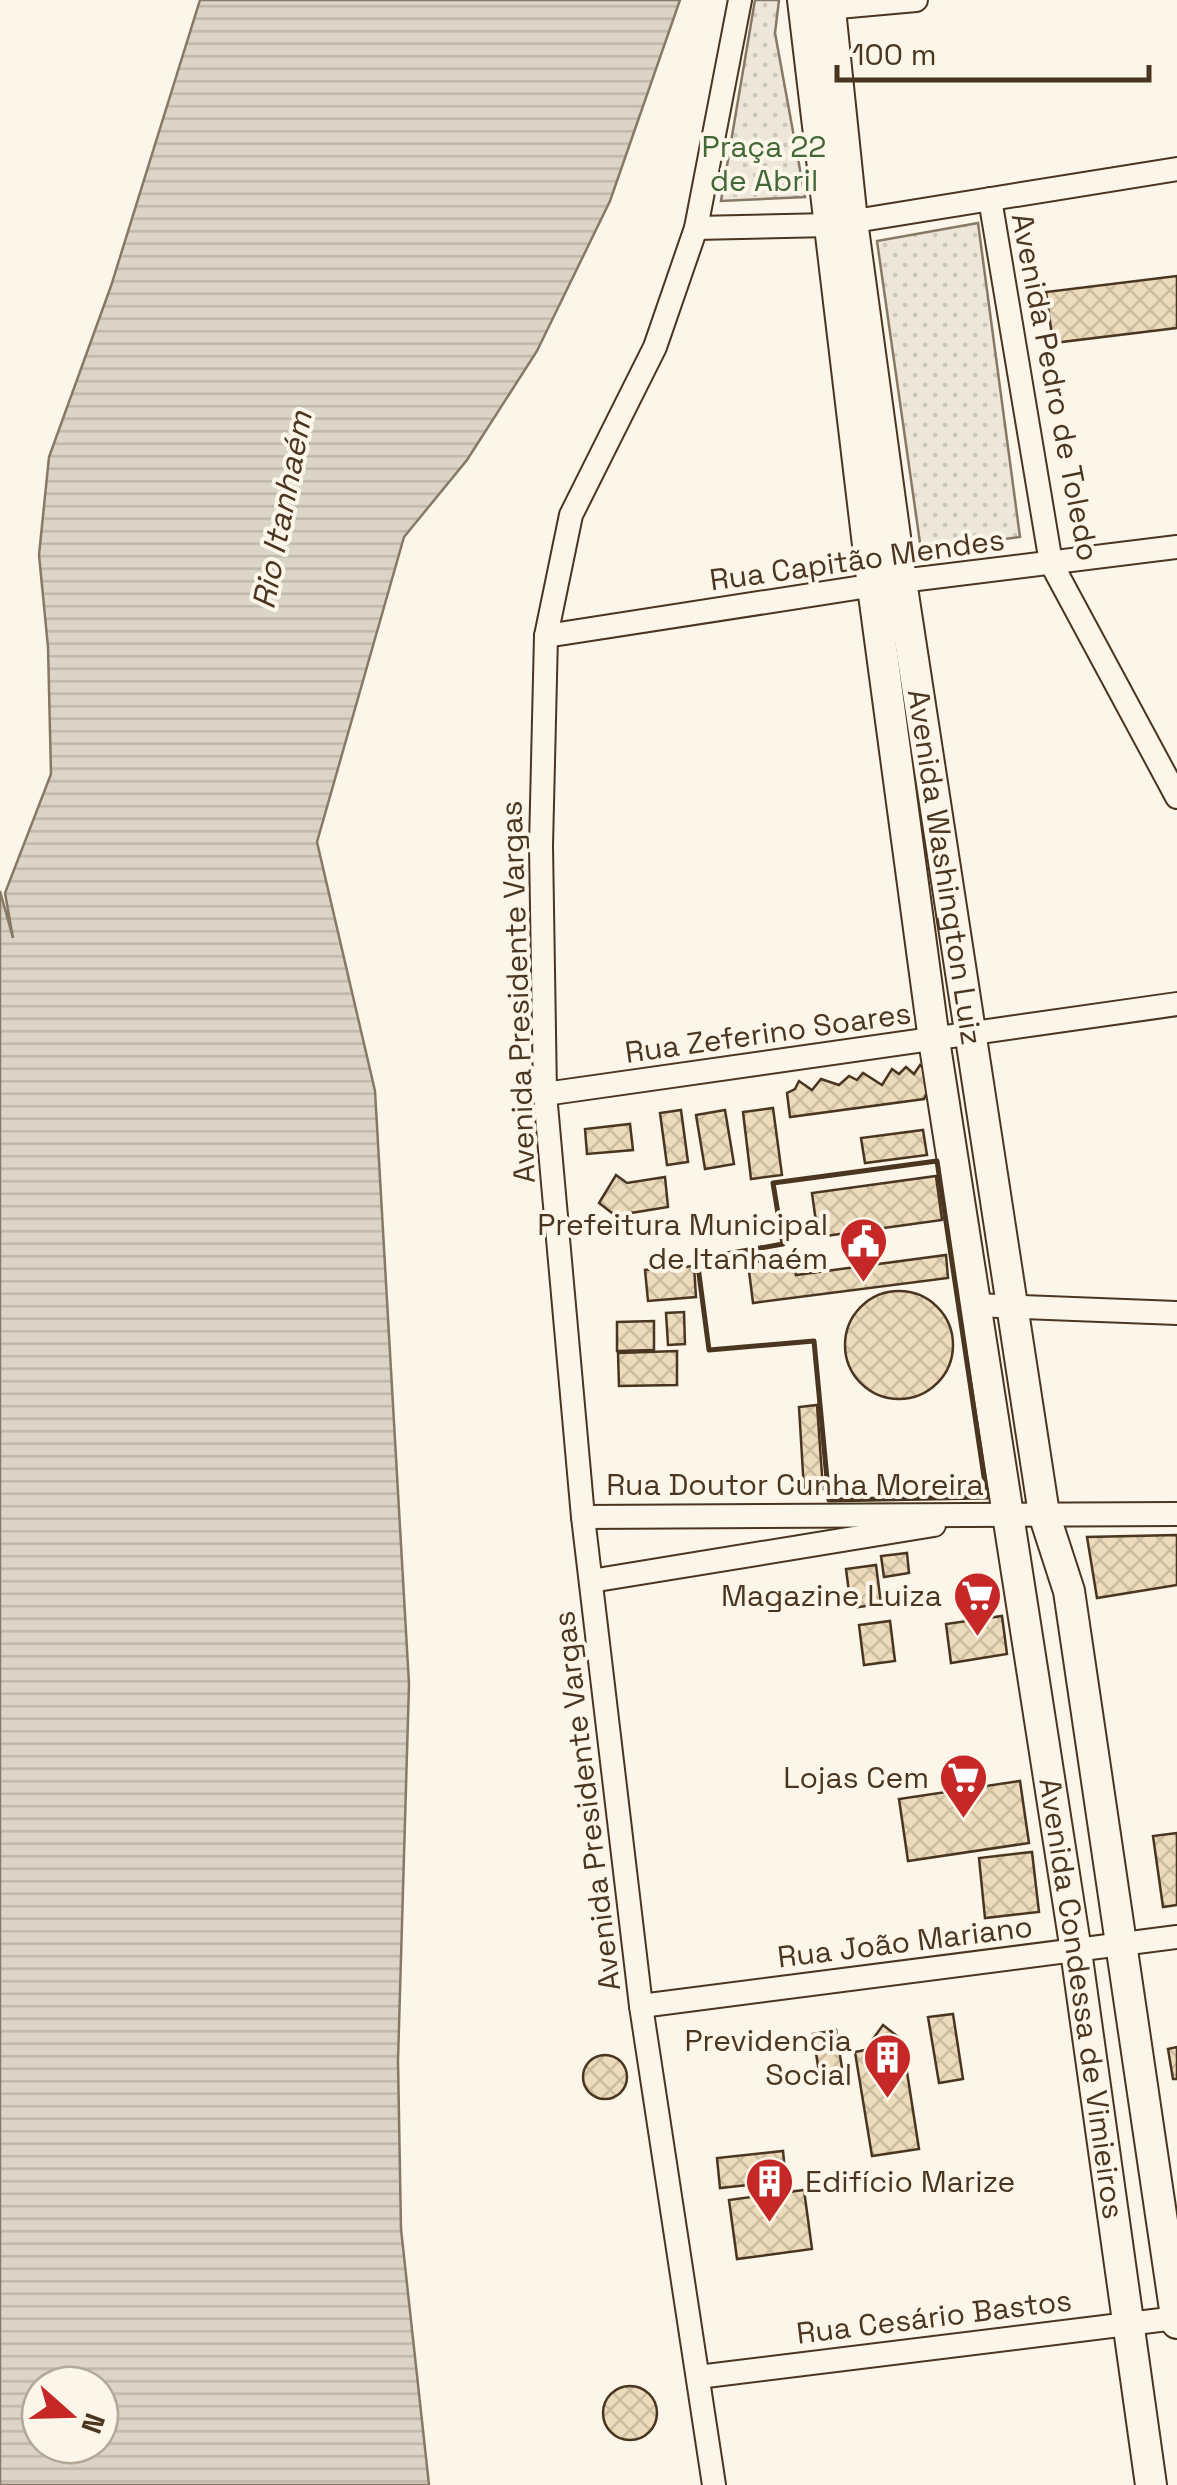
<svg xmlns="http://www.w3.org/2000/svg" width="1177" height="2485" viewBox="0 0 1177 2485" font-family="'Space Grotesk',sans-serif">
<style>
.grass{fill:url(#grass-dots);stroke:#887966;stroke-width:2.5}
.water{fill:url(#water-rules);stroke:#887966;stroke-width:2.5;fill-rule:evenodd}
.building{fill:url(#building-cross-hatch);stroke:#4a3520;stroke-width:2.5}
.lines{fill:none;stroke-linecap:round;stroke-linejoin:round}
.minor-casing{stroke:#4a3520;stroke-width:26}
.major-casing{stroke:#4a3520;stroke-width:34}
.minor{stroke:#fbf6e9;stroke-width:22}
.major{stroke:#fbf6e9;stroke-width:30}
.wall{stroke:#4a3520;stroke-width:5}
.labels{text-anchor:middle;stroke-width:8;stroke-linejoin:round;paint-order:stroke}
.park-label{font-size:30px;fill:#436837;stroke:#fbf6e9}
.street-label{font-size:30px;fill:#4a3520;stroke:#fbf6e9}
.poi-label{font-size:30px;fill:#4a3520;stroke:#fbf6e9;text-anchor:end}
.water-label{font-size:32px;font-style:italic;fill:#4a3520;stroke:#fbf6e9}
</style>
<defs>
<pattern id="grass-dots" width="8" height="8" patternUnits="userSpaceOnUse" patternTransform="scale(2.5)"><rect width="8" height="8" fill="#ede6d9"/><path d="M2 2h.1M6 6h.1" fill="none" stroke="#cdc6ba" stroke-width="1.8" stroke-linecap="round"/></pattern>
<pattern id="water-rules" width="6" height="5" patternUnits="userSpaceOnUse" patternTransform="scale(2.5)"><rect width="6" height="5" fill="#dcd4c6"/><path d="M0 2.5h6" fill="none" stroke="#beb7aa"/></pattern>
<pattern id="building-cross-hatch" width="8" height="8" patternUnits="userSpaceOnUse" patternTransform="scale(2.5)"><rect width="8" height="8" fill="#ecdcbc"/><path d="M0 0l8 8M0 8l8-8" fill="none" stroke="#ccbda1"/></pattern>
</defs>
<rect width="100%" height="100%" fill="#fbf6e9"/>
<g class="grass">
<polygon points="755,0 779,0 775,33 805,197 721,201"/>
<polygon points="978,223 1020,537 921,550 877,241"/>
</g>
<path class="water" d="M200 0H680L610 201 537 351 467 460 404 537 317 842 375 1091 409 1684 398 2061 401 2229 429 2485H0V891L13 938 5 893 51 774 48 647 39 555 49 457 111 286ZM100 2385V2445H40V2385Z"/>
<g class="building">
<polygon points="1177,276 1177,328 1053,343 1046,292"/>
<polygon points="920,1065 934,1077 924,1099 790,1117 787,1093 795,1089 799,1081 812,1090 821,1079 839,1085 849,1076 857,1080 863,1073 882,1085 892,1069 899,1074 906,1067 914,1074"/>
<polygon points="773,1108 782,1175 751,1179 743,1112"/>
<polygon points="681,1110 688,1162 667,1165 660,1113"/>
<polygon points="725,1110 734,1164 705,1169 696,1115"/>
<polygon points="630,1124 633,1150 587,1154 585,1129"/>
<polygon points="923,1130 927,1155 865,1163 861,1138"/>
<polygon points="616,1175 627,1183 665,1177 668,1207 631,1213 621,1220 599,1203"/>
<polygon points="936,1176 942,1220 818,1237 812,1193"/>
<polygon points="946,1255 948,1278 753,1303 748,1263 794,1257 796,1275"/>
<polygon points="694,1266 696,1297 648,1301 645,1270"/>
<circle cx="899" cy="1345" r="54"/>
<polygon points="684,1312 685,1344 668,1345 666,1313"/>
<polygon points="654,1321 654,1350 617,1351 617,1322"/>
<polygon points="677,1351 677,1385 619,1386 618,1353"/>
<polygon points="817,1405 823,1489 804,1490 799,1407"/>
<polygon points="1177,1535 1177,1585 1097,1598 1087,1537"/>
<polygon points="907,1553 909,1573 884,1577 881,1556"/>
<polygon points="876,1565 881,1604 851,1608 846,1569"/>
<polygon points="1002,1616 1007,1654 951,1663 946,1624"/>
<polygon points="890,1621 895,1661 864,1665 859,1625"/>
<polygon points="1020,1781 1029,1843 908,1861 899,1799"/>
<polygon points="1177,1833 1177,1905 1163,1907 1153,1836"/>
<polygon points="1032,1852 1039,1912 985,1918 979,1858"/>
<polygon points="953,2014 963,2079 939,2083 928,2017"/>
<polygon points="883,2025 902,2040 919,2149 872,2156 855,2052 865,2050"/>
<polygon points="836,2030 844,2081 821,2085 813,2034"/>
<polygon points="1177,2047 1177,2079 1173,2079 1168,2049"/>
<circle cx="605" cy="2077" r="22"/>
<polygon points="783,2151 786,2181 720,2188 717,2158"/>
<polygon points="804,2190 812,2249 737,2259 729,2200"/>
<circle cx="630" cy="2413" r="27"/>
</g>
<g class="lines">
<defs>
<g id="minor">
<polyline points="816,9 916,0"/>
<polyline points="990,199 1051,563 1177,797"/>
<polyline points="696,228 830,225 1177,169"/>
<polyline points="546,636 901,581 1177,547"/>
<polyline points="545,1094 1177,1004"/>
<polyline points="974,1305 1177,1313"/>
<polyline points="583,1517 1177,1514"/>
<polyline points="591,1581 934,1525"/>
<polyline points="641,2006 1177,1937"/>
<polyline points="698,2377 1177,2318"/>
<polyline points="714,2485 641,2006 583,1517 545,1094 541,846 546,636 571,515 655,347 696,228 740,0"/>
</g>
<g id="major">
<path id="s1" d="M803 0 873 587 934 1040 1076 1951 1151 2485"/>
<path id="s2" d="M829 0 852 221 901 581 1044 1514 1069 1591 1177 2323"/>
</g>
</defs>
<use href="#minor" class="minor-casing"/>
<use href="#major" class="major-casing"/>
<use href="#minor" class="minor"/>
<use href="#major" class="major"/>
<polygon class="wall" points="937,1161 987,1497 829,1500 814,1341 709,1350 697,1259 783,1244 773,1183"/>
</g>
<defs>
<symbol id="civic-pin" viewBox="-11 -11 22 30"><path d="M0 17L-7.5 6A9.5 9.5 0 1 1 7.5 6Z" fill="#c62828" stroke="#fbf6e9"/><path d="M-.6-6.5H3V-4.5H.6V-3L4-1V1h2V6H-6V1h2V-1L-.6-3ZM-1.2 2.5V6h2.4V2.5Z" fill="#fff"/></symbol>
<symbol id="supermarket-pin" viewBox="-11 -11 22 30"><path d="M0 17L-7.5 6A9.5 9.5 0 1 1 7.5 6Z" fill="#c62828" stroke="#fbf6e9"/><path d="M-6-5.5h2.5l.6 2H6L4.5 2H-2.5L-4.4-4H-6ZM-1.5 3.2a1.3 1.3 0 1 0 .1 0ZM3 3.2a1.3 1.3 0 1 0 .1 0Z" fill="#fff"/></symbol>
<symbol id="building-pin" viewBox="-11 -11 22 30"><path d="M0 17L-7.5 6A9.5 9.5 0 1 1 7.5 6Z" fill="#c62828" stroke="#fbf6e9"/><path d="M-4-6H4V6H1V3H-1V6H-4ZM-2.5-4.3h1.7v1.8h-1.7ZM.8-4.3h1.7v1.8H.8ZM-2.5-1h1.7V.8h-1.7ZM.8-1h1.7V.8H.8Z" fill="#fff"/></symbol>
</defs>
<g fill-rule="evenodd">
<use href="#civic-pin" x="836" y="1214" width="55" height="75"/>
<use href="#supermarket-pin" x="950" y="1568" width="55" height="75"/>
<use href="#supermarket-pin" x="936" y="1750" width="55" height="75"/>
<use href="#building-pin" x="860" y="2030" width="55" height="75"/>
<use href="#building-pin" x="742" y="2154" width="55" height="75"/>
</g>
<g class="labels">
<g class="park-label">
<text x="764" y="157">Praça 22<tspan x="764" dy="34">de Abril</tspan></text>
</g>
<g class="street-label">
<text transform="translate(1055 387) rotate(79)" y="10">Avenida Pedro de Toledo</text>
<text transform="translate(857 560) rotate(-8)" y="10">Rua Capitão Mendes</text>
<text dy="10" stroke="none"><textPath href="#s2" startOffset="875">Avenida Washington Luiz</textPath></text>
<text transform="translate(518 992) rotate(-92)" y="10">Avenida Presidente Vargas</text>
<text transform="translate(768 1033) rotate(-8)" y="10">Rua Zeferino Soares</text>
<text x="795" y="1495">Rua Doutor Cunha Moreira</text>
<text transform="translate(587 1801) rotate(-97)" y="10">Avenida Presidente Vargas</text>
<text transform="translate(905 1942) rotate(-7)" y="10">Rua João Mariano</text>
<text dy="10" stroke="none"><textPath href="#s1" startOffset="2018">Avenida Condessa de Vimieiros</textPath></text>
<text transform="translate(934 2317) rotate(-7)" y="10">Rua Cesário Bastos</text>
</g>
<g class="poi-label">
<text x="828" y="1235">Prefeitura Municipal<tspan x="828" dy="34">de Itanhaém</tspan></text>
<text x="942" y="1606">Magazine Luiza</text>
<text x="929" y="1788">Lojas Cem</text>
<text x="852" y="2051">Previdencia<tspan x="852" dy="34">Social</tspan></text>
<text x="805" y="2192" text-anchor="start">Edifício Marize</text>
</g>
<g class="water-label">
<text transform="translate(282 510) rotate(-79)" y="11">Rio Itanhaém</text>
</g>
</g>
<g transform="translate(70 2415) rotate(110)"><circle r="48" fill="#fbf6e9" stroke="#b4a999" stroke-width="2.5"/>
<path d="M0-8L18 38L0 25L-18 38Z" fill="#c62828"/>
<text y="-15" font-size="28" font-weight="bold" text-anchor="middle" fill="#4a3520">N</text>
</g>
<path d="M837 65v15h312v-15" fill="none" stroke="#4a3520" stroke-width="5"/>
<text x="852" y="65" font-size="30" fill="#4a3520" stroke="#fbf6e9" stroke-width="8" paint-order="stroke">100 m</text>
</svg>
